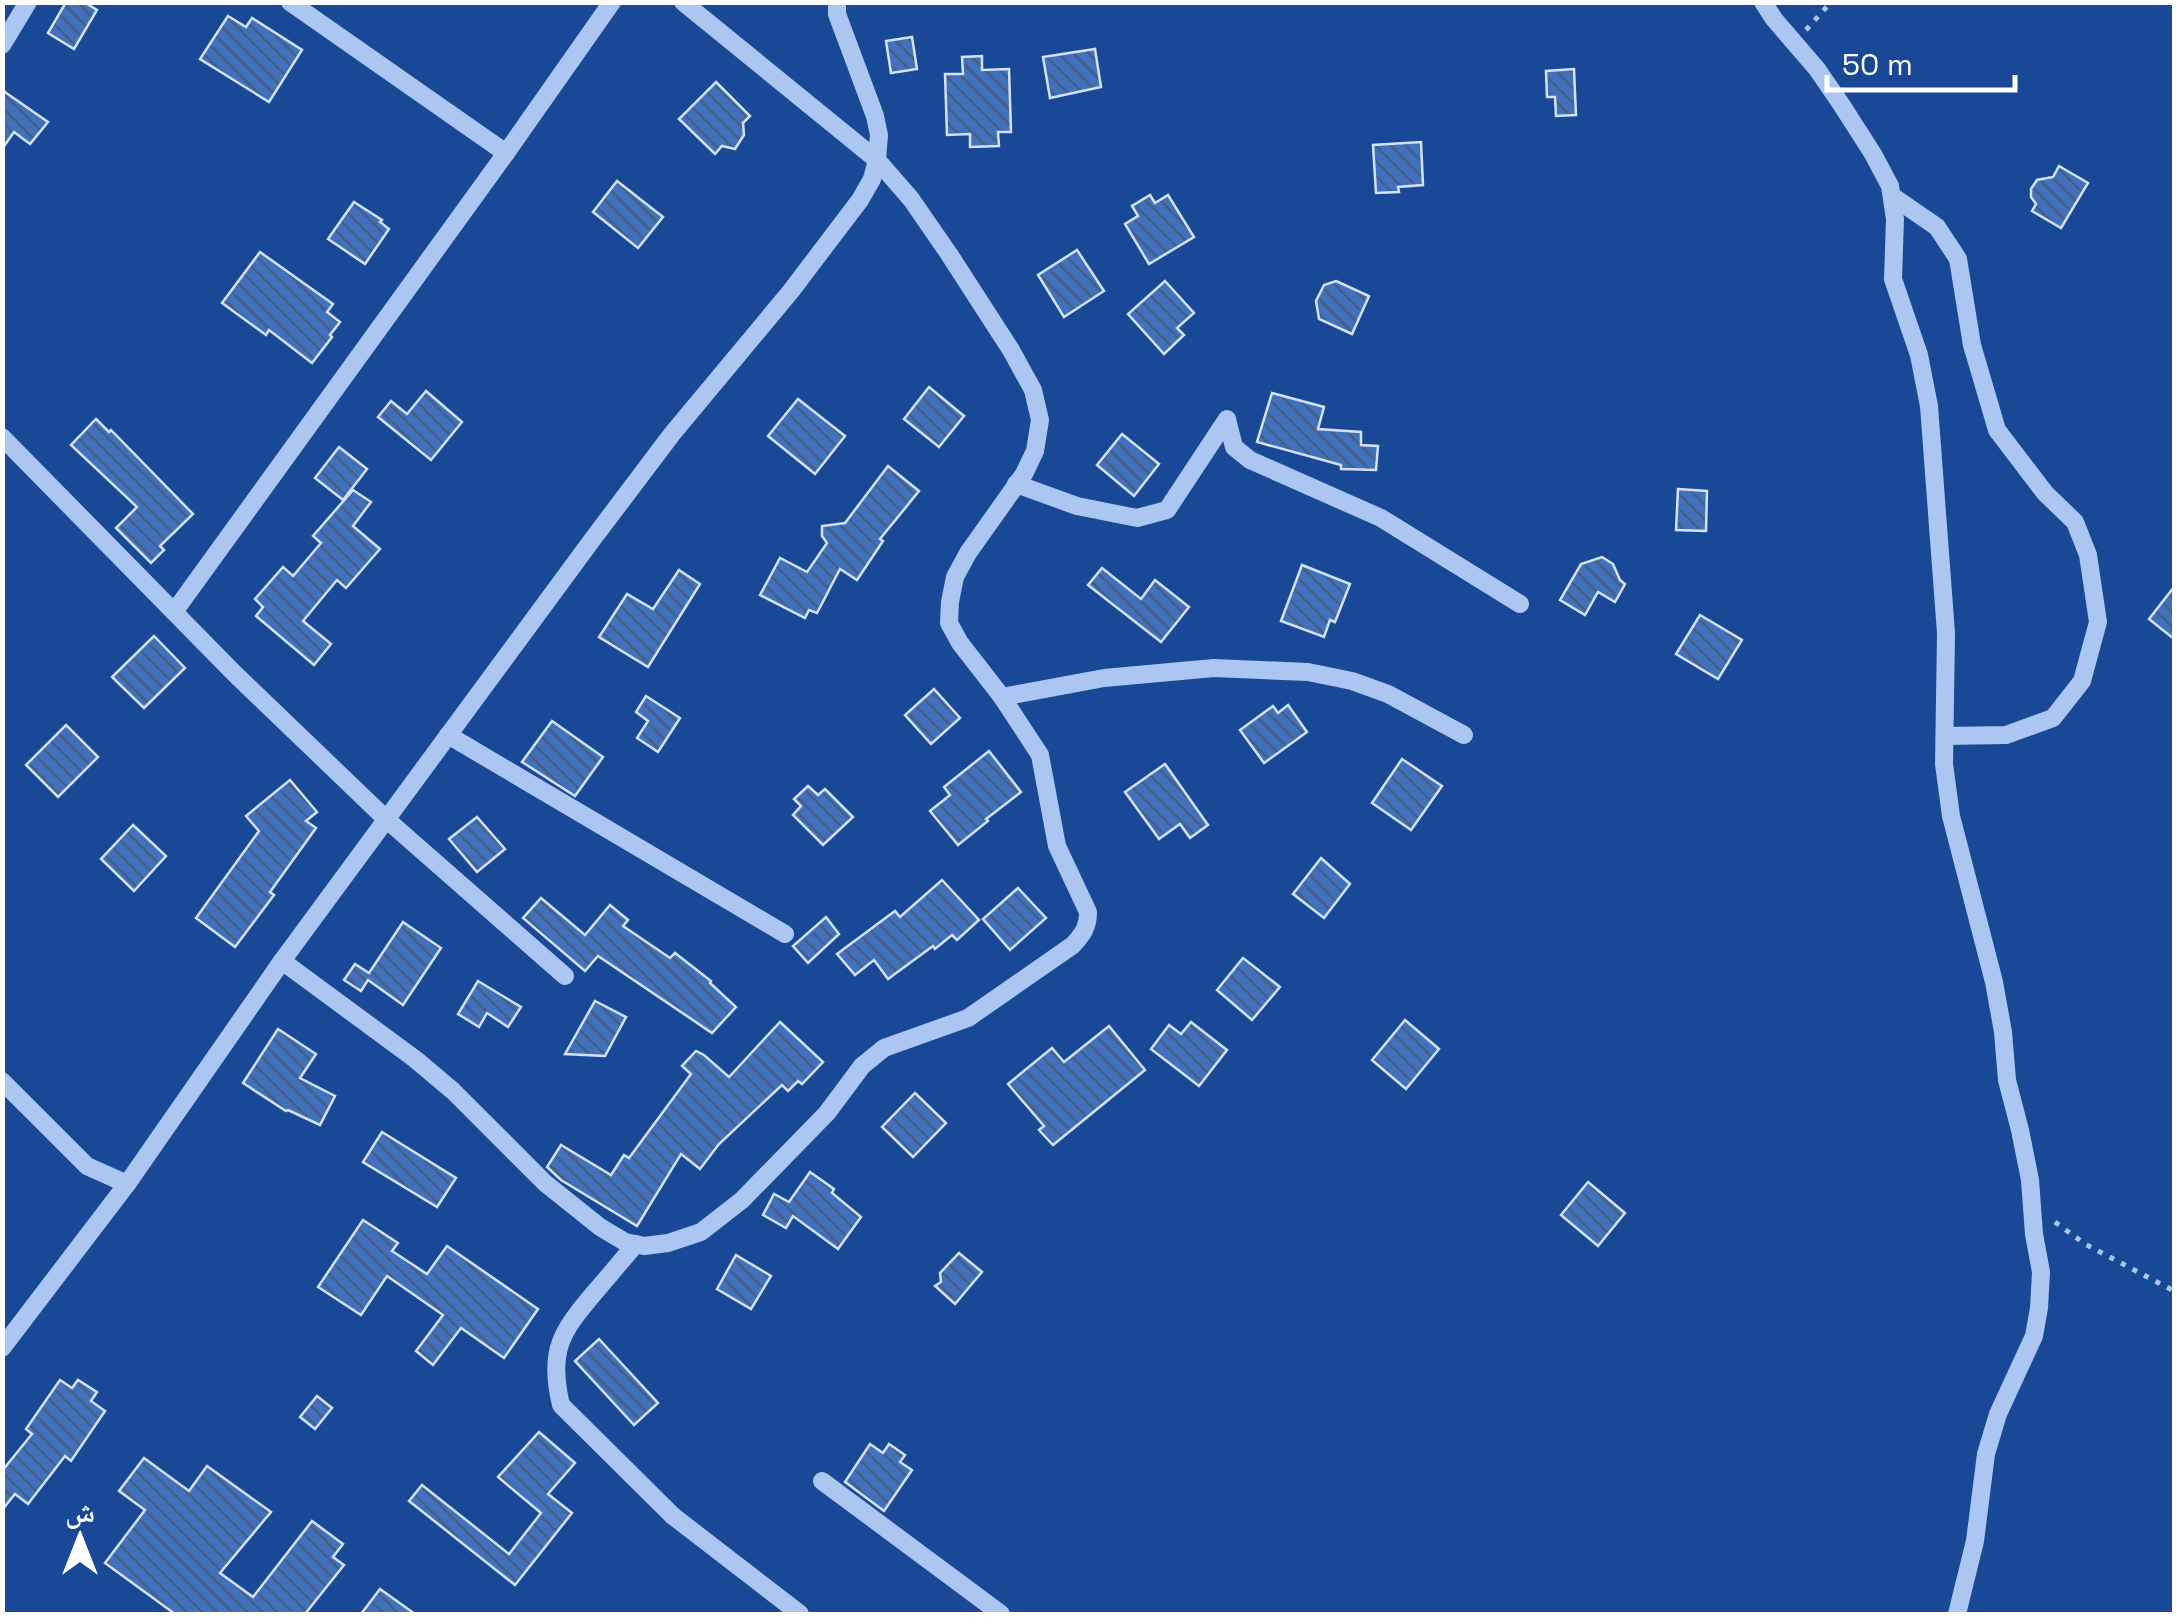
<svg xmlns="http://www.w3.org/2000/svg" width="2177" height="1617" viewBox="0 0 2177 1617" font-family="'Space Grotesk','Noto Naskh Arabic',sans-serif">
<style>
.building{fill:url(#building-back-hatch);stroke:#d2e2fc;stroke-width:2.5}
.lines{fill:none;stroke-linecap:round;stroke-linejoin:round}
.path{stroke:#aac6f1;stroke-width:5;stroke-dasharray:5 8;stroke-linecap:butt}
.minor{stroke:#aac6f1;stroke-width:18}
</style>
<defs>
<pattern id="building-back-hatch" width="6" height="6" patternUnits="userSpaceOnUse" patternTransform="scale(2.5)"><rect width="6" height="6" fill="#4171bd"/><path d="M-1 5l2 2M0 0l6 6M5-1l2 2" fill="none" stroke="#465e84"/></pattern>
</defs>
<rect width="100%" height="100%" fill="#184896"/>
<g class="building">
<polygon points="66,2 84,2 97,10 74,49 48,33"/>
<polygon points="228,16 246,27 252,18 302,50 269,102 200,59"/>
<polygon points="912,37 917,69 891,73 886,41"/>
<polygon points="1095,49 1101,87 1050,98 1043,57"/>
<polygon points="982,56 982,70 1009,69 1011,132 998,132 999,146 970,147 970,134 947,135 945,74 963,74 962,57"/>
<polygon points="1574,69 1576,115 1556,116 1555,97 1547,97 1546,71"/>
<polygon points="716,82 750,116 743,123 744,135 735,149 722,146 715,154 679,119"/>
<polygon points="2,90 48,122 30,144 14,132 2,149"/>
<polygon points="1421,142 1423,185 1398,187 1399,192 1376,193 1373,145"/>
<polygon points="2059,166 2088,183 2061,228 2032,211 2036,204 2031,197 2031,189 2037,180 2053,177"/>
<polygon points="617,181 663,217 638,248 593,212"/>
<polygon points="1150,195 1155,203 1168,195 1194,237 1149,264 1125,224 1138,216 1132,206"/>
<polygon points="354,202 382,220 380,222 389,229 365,264 328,239"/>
<polygon points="1077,250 1104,291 1064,317 1038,275"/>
<polygon points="260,252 333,304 327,312 340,322 330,335 332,337 312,363 269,330 266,335 222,303"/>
<polygon points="1165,281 1194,313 1177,328 1184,335 1164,354 1128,314"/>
<polygon points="1336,281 1369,296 1352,334 1319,319 1316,301 1324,285"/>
<polygon points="929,387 964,416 939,447 904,419"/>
<polygon points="426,391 462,422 431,460 378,417 391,401 407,414"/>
<polygon points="1272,393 1324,407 1318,429 1361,432 1361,445 1378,446 1376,470 1341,469 1341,465 1257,442"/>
<polygon points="798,399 845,436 815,474 768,436"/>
<polygon points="96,419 109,432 111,430 193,514 160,546 164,550 151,563 116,528 137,507 71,445"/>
<polygon points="1122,434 1159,464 1134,496 1097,465"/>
<polygon points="339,447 367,469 343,500 315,478"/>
<polygon points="888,466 919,491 880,539 883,541 857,580 840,569 817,613 809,610 805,618 760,595 780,558 807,572 827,543 822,536 822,526 845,523"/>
<polygon points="1678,489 1707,491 1706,531 1676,530"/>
<polygon points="353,490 371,502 353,526 380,549 346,588 337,580 303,621 331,644 314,665 256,616 263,607 255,599 283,567 293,576 321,543 313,536"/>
<polygon points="1602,557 1613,564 1620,580 1625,584 1615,602 1598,592 1585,615 1560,600 1581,564"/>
<polygon points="1302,565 1350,584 1335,622 1330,620 1324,637 1281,621"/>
<polygon points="1102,568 1141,599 1155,580 1189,607 1161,642 1088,585"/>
<polygon points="679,570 700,584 648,667 599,637 627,594 653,609"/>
<polygon points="2174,587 2174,639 2149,619"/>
<polygon points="1700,615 1742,640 1718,679 1676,654"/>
<polygon points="154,636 185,668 144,708 112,677"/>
<polygon points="934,689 960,718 931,744 905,715"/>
<polygon points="646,696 680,718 658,752 637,738 648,721 636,712"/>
<polygon points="1288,705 1307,732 1264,763 1240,730 1273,706 1278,713"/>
<polygon points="552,721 603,757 575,796 522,762"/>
<polygon points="66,725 98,757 58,797 26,765"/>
<polygon points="989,751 1021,792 986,819 988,821 958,845 930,811 950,795 944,787"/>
<polygon points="1402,759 1442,786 1411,830 1372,803"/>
<polygon points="1165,764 1208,825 1190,838 1180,824 1159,839 1125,792"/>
<polygon points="290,780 317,812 306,821 316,828 270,892 274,895 235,947 196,918 259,831 246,816"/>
<polygon points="808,786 818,795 825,789 853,817 823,845 793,815 801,806 794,799"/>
<polygon points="477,817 505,849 477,872 449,839"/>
<polygon points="133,825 166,856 134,891 101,859"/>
<polygon points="1321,858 1350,884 1324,918 1293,894"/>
<polygon points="942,880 979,920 957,940 952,935 935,949 933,946 888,979 874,960 855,975 837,954 895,911 900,917"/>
<polygon points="1018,888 1046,918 1010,950 983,919"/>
<polygon points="541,898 585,935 610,905 628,920 623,926 670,958 675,953 711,981 710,983 736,1007 712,1033 598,956 585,971 523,918"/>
<polygon points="826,917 839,934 808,963 793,946"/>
<polygon points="403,922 441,948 403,1005 368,980 361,991 344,980 355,964 369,973"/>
<polygon points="1243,958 1280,987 1252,1020 1217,990"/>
<polygon points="478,981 521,1007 508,1027 487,1013 479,1027 458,1014"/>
<polygon points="595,1001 626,1017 605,1056 565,1054"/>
<polygon points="1405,1020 1439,1049 1406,1089 1372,1060"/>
<polygon points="780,1022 823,1062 802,1084 798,1081 788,1091 782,1085 719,1144 700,1169 681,1154 637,1226 561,1180 547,1167 561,1145 611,1175 624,1155 629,1158 691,1074 682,1066 696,1051 704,1055 729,1077"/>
<polygon points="1191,1022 1227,1050 1199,1086 1151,1049 1169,1025 1181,1034"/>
<polygon points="1109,1026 1145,1070 1053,1145 1039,1130 1044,1126 1008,1084 1052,1048 1064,1062"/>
<polygon points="278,1029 316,1054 300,1078 335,1096 320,1125 288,1110 286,1111 243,1083"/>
<polygon points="915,1093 946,1123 913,1157 882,1127"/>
<polygon points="382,1132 456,1178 437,1207 363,1162"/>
<polygon points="810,1172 834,1189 832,1193 861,1217 838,1249 793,1216 786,1228 763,1215 774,1194 789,1202"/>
<polygon points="1588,1182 1625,1213 1598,1246 1561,1215"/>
<polygon points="363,1220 398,1243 392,1251 427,1274 447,1246 538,1309 504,1358 461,1328 433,1365 416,1351 443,1315 387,1276 361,1315 318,1287"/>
<polygon points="959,1253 982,1272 955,1304 935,1286 941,1282 940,1273"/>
<polygon points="736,1255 771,1276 751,1309 717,1289"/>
<polygon points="599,1339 658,1403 634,1425 575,1361"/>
<polygon points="60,1380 72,1388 78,1380 97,1392 91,1401 105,1411 71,1461 65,1456 28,1504 15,1494 2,1510 2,1471 32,1434 26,1429"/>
<polygon points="317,1396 332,1408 315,1429 300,1417"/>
<polygon points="539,1432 575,1463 548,1494 572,1513 515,1585 409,1501 422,1485 509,1554 541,1513 498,1477"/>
<polygon points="870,1444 883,1453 889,1444 905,1455 900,1462 912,1470 884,1511 845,1482"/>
<polygon points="144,1458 189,1491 207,1466 271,1512 220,1573 253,1597 312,1521 343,1544 333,1557 344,1565 305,1614 175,1614 105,1563 145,1510 119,1491"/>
<polygon points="380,1589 415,1614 361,1614"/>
</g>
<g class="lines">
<g class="path">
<polyline points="1806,30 1831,2"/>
<polyline points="2055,1222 2085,1244 2174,1291"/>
</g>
<g class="minor">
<polyline points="290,2 506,153"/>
<polyline points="1763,2 1774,19 1817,69 1841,104 1873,154 1890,186 1895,219 1893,279 1919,355 1929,406 1946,633 1944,764 1951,816 1994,982 2003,1032 2007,1080 2020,1130 2030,1180 2034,1234 2041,1272 2039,1308 2034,1336 1998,1414 1986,1454 1975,1541 1957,1614"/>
<polyline points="2,45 28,2"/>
<polyline points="1892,196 1937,227 1958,259 1972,345 1997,430 2045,493 2075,522 2088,555 2098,622 2082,681 2053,718 2006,735 1945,736"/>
<polyline points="2,437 235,674 386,819 565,976"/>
<polyline points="1016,484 1077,506 1137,518 1167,510 1227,419 1234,447 1250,460 1381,518 1520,604"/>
<polyline points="174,612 506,153 612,2"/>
<polyline points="1002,697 1104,678 1214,668 1308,672 1352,681 1388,694 1464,735"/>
<polyline points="448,735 785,934"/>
<path d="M282 961 415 1059 453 1091 545 1183 600 1227 625 1242 644 1246 668 1243 701 1232 742 1200 827 1113 862 1066 884 1048 968 1018 1073 945C1083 934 1088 927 1088 912L1057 846 1040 755 1002 697 960 643 949 623 950 602 955 577 968 553 1024 474 1035 451 1040 420 1033 390 1011 350 949 254 911 199 877 160 683 2"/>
<polyline points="2,1081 87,1166 127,1184"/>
<path d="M636 1244C622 1260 609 1276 595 1292 561 1332 548 1351 561 1405L673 1516 800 1614"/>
<polyline points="2,1348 127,1184 282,961 592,540 672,434 791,291 860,200 872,179 877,160 879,135 875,116 837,14 837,2"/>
<polyline points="822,1481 1001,1614"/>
</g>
</g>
<rect width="2177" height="1617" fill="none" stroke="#ffffff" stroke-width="10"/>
<g transform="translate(80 1537)" stroke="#184896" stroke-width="8" paint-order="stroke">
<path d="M0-8L18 38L0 25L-18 38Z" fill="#ffffff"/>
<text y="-15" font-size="28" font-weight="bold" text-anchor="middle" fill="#ffffff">ش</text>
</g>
<path d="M1827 75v15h188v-15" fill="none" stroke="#ffffff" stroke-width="5"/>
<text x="1842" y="75" font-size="30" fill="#ffffff" stroke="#184896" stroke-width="8" paint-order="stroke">50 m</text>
</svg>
